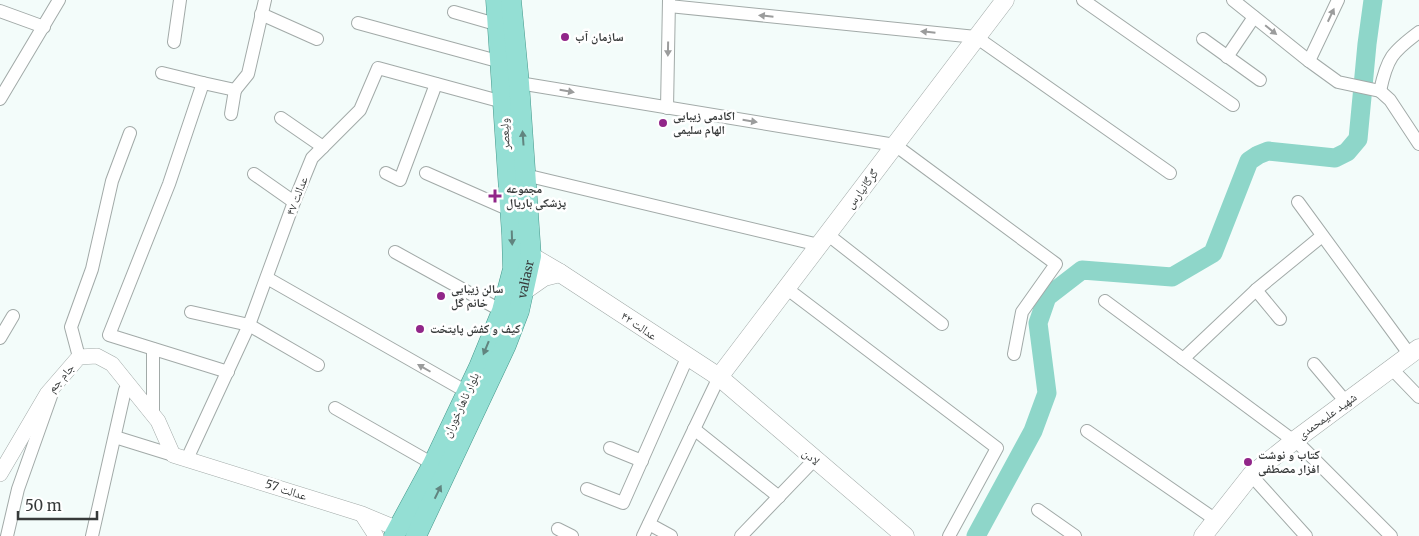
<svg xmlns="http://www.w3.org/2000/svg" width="1419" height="536" viewBox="0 0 1419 536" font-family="Merriweather,'Noto Naskh Arabic',serif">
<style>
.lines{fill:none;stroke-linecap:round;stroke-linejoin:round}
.river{stroke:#8ed6c9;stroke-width:19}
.minor-casing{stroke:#a2aaa8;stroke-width:14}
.tertiary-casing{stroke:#a2aaa8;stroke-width:16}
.secondary-casing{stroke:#a2aaa8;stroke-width:19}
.primary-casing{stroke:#45988b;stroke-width:21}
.minor{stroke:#fff;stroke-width:12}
.tertiary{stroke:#fff;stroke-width:15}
.secondary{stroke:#fff;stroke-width:18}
.primary{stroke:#94dfd4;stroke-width:20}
.oneway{fill:#9b9c9c}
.oneway2{fill:#61847f}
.poi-dot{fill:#912689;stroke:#fff;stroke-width:2}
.labels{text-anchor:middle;stroke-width:5;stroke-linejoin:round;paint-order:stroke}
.poi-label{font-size:12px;font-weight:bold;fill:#373a3a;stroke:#fff;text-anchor:start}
.street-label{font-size:12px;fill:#373a3a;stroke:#fff}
</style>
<rect width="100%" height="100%" fill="#f3fcfa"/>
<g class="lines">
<polyline class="river" points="976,536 1033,431 1047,393 1038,323 1047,297 1082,270 1172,277 1213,253 1249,161 1258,155 1268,151 1335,158 1347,152 1358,139 1367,44 1373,0"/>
<defs>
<g id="minor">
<polyline points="1083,0 1233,105"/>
<polyline points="1233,0 1309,61 1338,82 1380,91"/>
<polyline points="669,6 976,37 1170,173"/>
<polyline points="0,11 44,27"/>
<polyline points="454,12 499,25"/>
<polyline points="261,14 317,39"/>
<polyline points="358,23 501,62"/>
<polyline points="1203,39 1260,80"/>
<polyline points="174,42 180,0"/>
<polyline points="1227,57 1254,17"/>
<polyline points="1309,61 1338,0"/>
<polyline points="162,73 203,83 169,184 109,335 228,372"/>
<polyline points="203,83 235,90"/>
<polyline points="519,83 895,145 1056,264 1022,312 1014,354"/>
<polyline points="235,90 248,74 265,0"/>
<path d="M1380 91C1387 58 1392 52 1419 32"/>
<polyline points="1380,91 1390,100 1419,144"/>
<polyline points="0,99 59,0"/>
<polyline points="667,108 669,0"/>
<polyline points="231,114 235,90"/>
<polyline points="281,118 323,147"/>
<polyline points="386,173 400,180 436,84"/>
<polyline points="426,173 510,210"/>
<polyline points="254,174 294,202"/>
<polyline points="525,175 819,245"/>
<polyline points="1298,202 1410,355"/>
<polyline points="827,234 942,324"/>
<polyline points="395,252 502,311"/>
<polyline points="267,278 467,392"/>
<polyline points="786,288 997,448 949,536"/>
<polyline points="1256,290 1280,319"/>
<polyline points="1105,301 1294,441"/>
<polyline points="191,312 249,325 318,365"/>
<polyline points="0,338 13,316"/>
<polyline points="79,357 71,327 92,269 112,181 130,133"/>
<polyline points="1183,359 1256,290 1322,236"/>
<polyline points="1314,364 1346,402"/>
<polyline points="1392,369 1419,397"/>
<polyline points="335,408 433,464"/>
<polyline points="153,415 153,349"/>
<polyline points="694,429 779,497"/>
<polyline points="1087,431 1216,520"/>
<polyline points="115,437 173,455"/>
<polyline points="1295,440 1391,536"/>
<polyline points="610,448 642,461"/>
<polyline points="187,459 249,325 294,202 312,158 360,110 378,68 503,102"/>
<polyline points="1251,475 1306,536"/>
<polyline points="587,489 623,503 687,358"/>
<polyline points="1038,510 1075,536"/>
<polyline points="649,524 671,536"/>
<polyline points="558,529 572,536"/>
<polyline points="7,536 18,489 51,396"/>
<polyline points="92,536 125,390"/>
<polyline points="643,536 719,377"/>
<polyline points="741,536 814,460"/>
</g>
<g id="tertiary">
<polyline points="0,474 47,394 79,357 97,356 112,364 158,421 173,455 362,514 398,529"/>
<polyline points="363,516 376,536"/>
</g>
<g id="secondary">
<polyline points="560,273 719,377 905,536"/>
<polyline points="524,291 544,277 560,273 531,256"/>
<polyline points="719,377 1005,0"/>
<polyline points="1203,536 1251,475 1295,440 1419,348"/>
</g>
<g id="primary">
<polyline points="394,536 433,464 479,367 502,311 513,269 512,235 496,0"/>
<path id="s1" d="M416 536 506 345 519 311 531 256 519 83 511 0"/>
</g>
</defs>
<use href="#minor" class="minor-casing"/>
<use href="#tertiary" class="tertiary-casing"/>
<use href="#secondary" class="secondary-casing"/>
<use href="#primary" class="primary-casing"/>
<use href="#minor" class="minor"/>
<use href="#tertiary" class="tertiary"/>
<use href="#secondary" class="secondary"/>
<use href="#primary" class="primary"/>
</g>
<defs><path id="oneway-solid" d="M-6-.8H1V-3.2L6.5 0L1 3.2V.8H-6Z" transform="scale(1.25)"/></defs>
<g class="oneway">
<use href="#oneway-solid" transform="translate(1331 15) rotate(-65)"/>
<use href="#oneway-solid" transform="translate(766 16) rotate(-174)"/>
<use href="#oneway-solid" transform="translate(1271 30) rotate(39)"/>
<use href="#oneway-solid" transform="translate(928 32) rotate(-174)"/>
<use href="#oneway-solid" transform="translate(668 49) rotate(91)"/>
<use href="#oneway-solid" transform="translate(567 91) rotate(10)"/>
<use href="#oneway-solid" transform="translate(750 121) rotate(9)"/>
<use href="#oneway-solid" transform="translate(424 368) rotate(-150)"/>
</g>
<g class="oneway2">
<use href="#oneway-solid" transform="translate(523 138) rotate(-94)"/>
<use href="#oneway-solid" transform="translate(512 238) rotate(88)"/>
<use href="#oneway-solid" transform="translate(486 348) rotate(112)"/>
<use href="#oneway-solid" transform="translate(438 492) rotate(-64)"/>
</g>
<g class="poi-dot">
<circle cx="565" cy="37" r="5"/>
<circle cx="663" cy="123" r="5"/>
<path d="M492.5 188.5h5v5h5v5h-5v5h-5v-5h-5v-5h5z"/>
<circle cx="441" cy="296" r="5"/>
<circle cx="420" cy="329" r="5"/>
<circle cx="1248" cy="462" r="5"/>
</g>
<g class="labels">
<g class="poi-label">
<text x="575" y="41">سازمان آب</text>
<text x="673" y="120">اکادمی زیبایی<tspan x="673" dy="14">الهام سلیمی</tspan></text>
<text x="506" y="193">مجموعه<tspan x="506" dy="14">پزشکی باریال</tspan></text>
<text x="451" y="293">سالن زیبایی<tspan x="451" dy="14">خانم گل</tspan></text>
<text x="430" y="333">کیف و کفش پایتخت</text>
<text x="1258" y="459">کتاب و نوشت<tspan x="1258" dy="14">افزار مصطفی</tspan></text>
</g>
<g class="street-label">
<text transform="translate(505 134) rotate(-93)" y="4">ولیعصر</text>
<text transform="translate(862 189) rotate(-53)" y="4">گرگانپارس</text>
<text transform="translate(297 196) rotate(-69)" y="4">عدالت ۴۷</text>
<text dy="4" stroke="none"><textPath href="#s1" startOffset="280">valiasr</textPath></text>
<text transform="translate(639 326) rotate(34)" y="4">عدالت ۴۲</text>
<text transform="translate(61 378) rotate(-49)" y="4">جام جم</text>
<text transform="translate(461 405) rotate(-65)" y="4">بلوار ناهارخوران</text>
<text transform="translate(1327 416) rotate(-36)" y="4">شهید علیمحمدی</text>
<text transform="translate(811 457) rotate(40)" y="4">لادن</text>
<text transform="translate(286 490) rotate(18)" y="4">عدالت 57</text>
</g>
</g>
<path d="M18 511v8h79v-8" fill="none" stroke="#373a3a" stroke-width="2.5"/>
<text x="25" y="511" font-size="15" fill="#373a3a" stroke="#ffffff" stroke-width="4" paint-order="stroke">50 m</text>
</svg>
